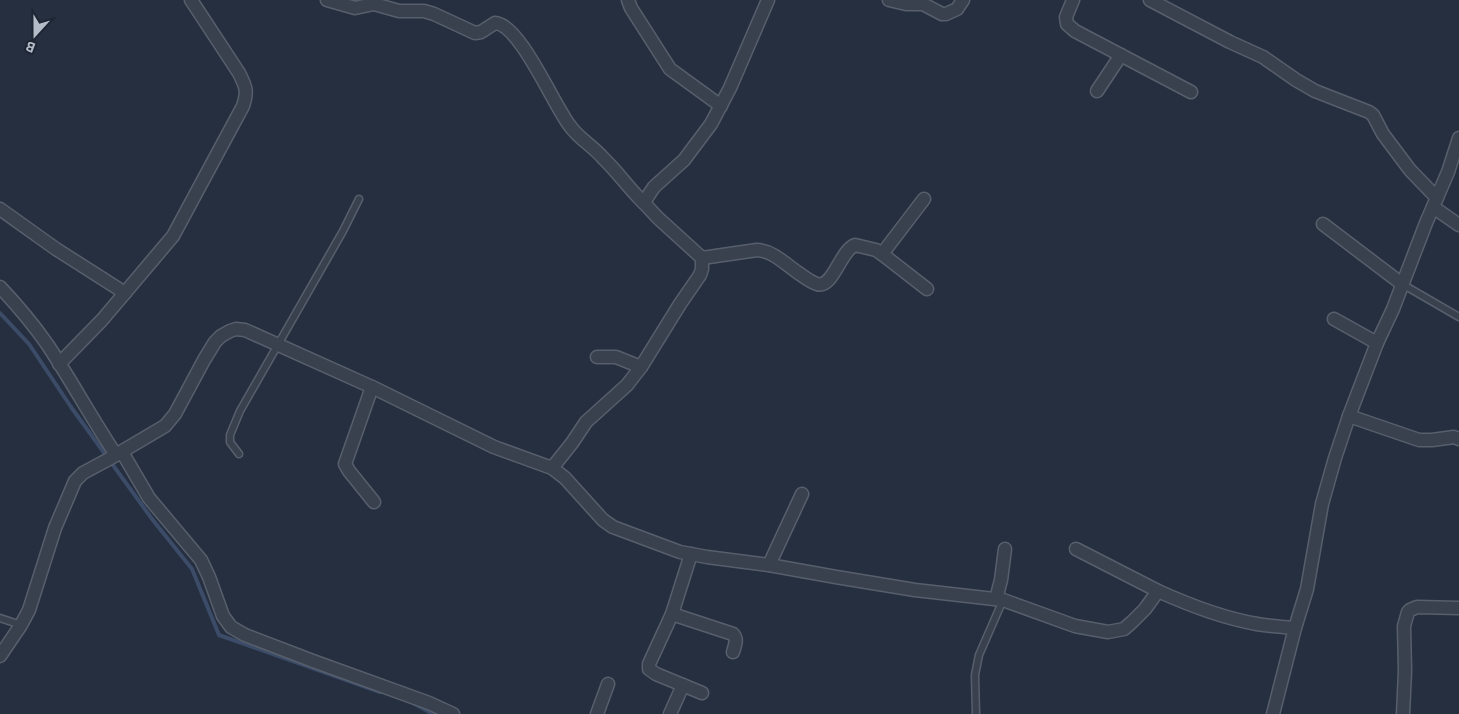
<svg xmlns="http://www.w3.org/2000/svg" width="1459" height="714" viewBox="0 0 1459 714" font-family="Barlow,sans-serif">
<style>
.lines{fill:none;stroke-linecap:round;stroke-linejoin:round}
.stream{stroke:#3b4b68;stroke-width:4}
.lane-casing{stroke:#575f6c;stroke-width:9}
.street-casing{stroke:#575f6c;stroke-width:15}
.lane{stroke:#39414f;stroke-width:6}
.street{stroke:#39414f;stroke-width:12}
</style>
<rect width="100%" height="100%" fill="#252f3f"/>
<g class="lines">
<g class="stream">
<polyline points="0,313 29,344 71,407 152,519 192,569 219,635 380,692"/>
<polyline points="413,703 433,714"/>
</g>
<defs>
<g id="lane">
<polyline points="1402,284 1459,317"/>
<polyline points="239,454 230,442 230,435 240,411 343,231 359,199"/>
<polyline points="0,618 21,625"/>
<polyline points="976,714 975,675 979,655 1003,600"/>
</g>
<g id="street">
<path d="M327 0 355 8 374 4 399 11H424L434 14 475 33 481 32 495 23C520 24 554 106 570 126 579 139 593 146 603 158 618 172 629 189 644 203"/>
<polyline points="628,0 631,8 670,69 721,106"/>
<polyline points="889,0 906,4 923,4 942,14 946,14 957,9 963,0"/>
<polyline points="1073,0 1066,17 1067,24 1075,31 1191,92"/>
<polyline points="1150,0 1230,42 1263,57 1296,80 1315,91 1369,112 1373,115 1383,134 1410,170 1437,198"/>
<polyline points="1097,91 1121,55"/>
<polyline points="1433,207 1459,225"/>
<polyline points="0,209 56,249 125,293"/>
<polyline points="1323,224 1402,284"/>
<polyline points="882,254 924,199"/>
<path d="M702 258 757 250C773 251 784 263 797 272 803 276 810 282 817 284 833 289 840 251 855 245L876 250 882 254 927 289"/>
<path d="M0 287C17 305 33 324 47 344 71 380 92 419 116 455"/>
<polyline points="1334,319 1377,343"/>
<polyline points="597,357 616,357 641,367"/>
<path d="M59 364 102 320 173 236 243 106C248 91 246 87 239 73L191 0"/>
<polyline points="372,387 345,464 349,471 374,502"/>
<polyline points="1349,416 1419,440 1432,440 1454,437 1459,439"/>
<polyline points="122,452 149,498 201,560 209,577 223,616 231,627 245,635 313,661 429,703 453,714"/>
<polyline points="552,468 572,443 586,422 627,385 641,367 680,304 700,275 702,269 702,258 658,218 644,203 648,196 654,187 684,160 711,124 730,88 768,0"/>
<polyline points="1076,549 1158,591"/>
<polyline points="691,554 672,614 649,664 649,669 656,674 702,693"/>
<polyline points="769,565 802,494"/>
<polyline points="996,599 1001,580 1005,549"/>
<path d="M672 614 733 634C738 639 735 645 733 652"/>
<path d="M0 656 21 625 29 610 55 528 75 481 83 473 109 459 165 426 175 414 204 360 215 342 221 336 230 331 236 329 245 330 372 387 494 447 552 468 565 478 603 520 613 527 680 552 707 557 769 565 836 577 915 590 1003 600 1075 626 1108 632 1124 629 1132 622 1145 609 1158 591C1189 605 1222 618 1257 624 1269 626 1282 627 1295 628"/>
<polyline points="597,714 608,684"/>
<polyline points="670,714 683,685"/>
<polyline points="1273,714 1295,628 1307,589 1322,504 1335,458 1349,416 1377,343 1393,309 1426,223 1448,172 1459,138"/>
<polyline points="1403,714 1405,671 1404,626 1408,612 1410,610 1417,607 1459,608"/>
</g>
</defs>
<use href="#lane" class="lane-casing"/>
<use href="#street" class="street-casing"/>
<use href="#lane" class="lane"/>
<use href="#street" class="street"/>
</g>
<g transform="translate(35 35) rotate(201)" stroke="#1e2634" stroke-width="4" paint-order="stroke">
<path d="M0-4L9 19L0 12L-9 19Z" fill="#b5bcc9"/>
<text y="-8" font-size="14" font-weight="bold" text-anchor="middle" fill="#b5bcc9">B</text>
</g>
</svg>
